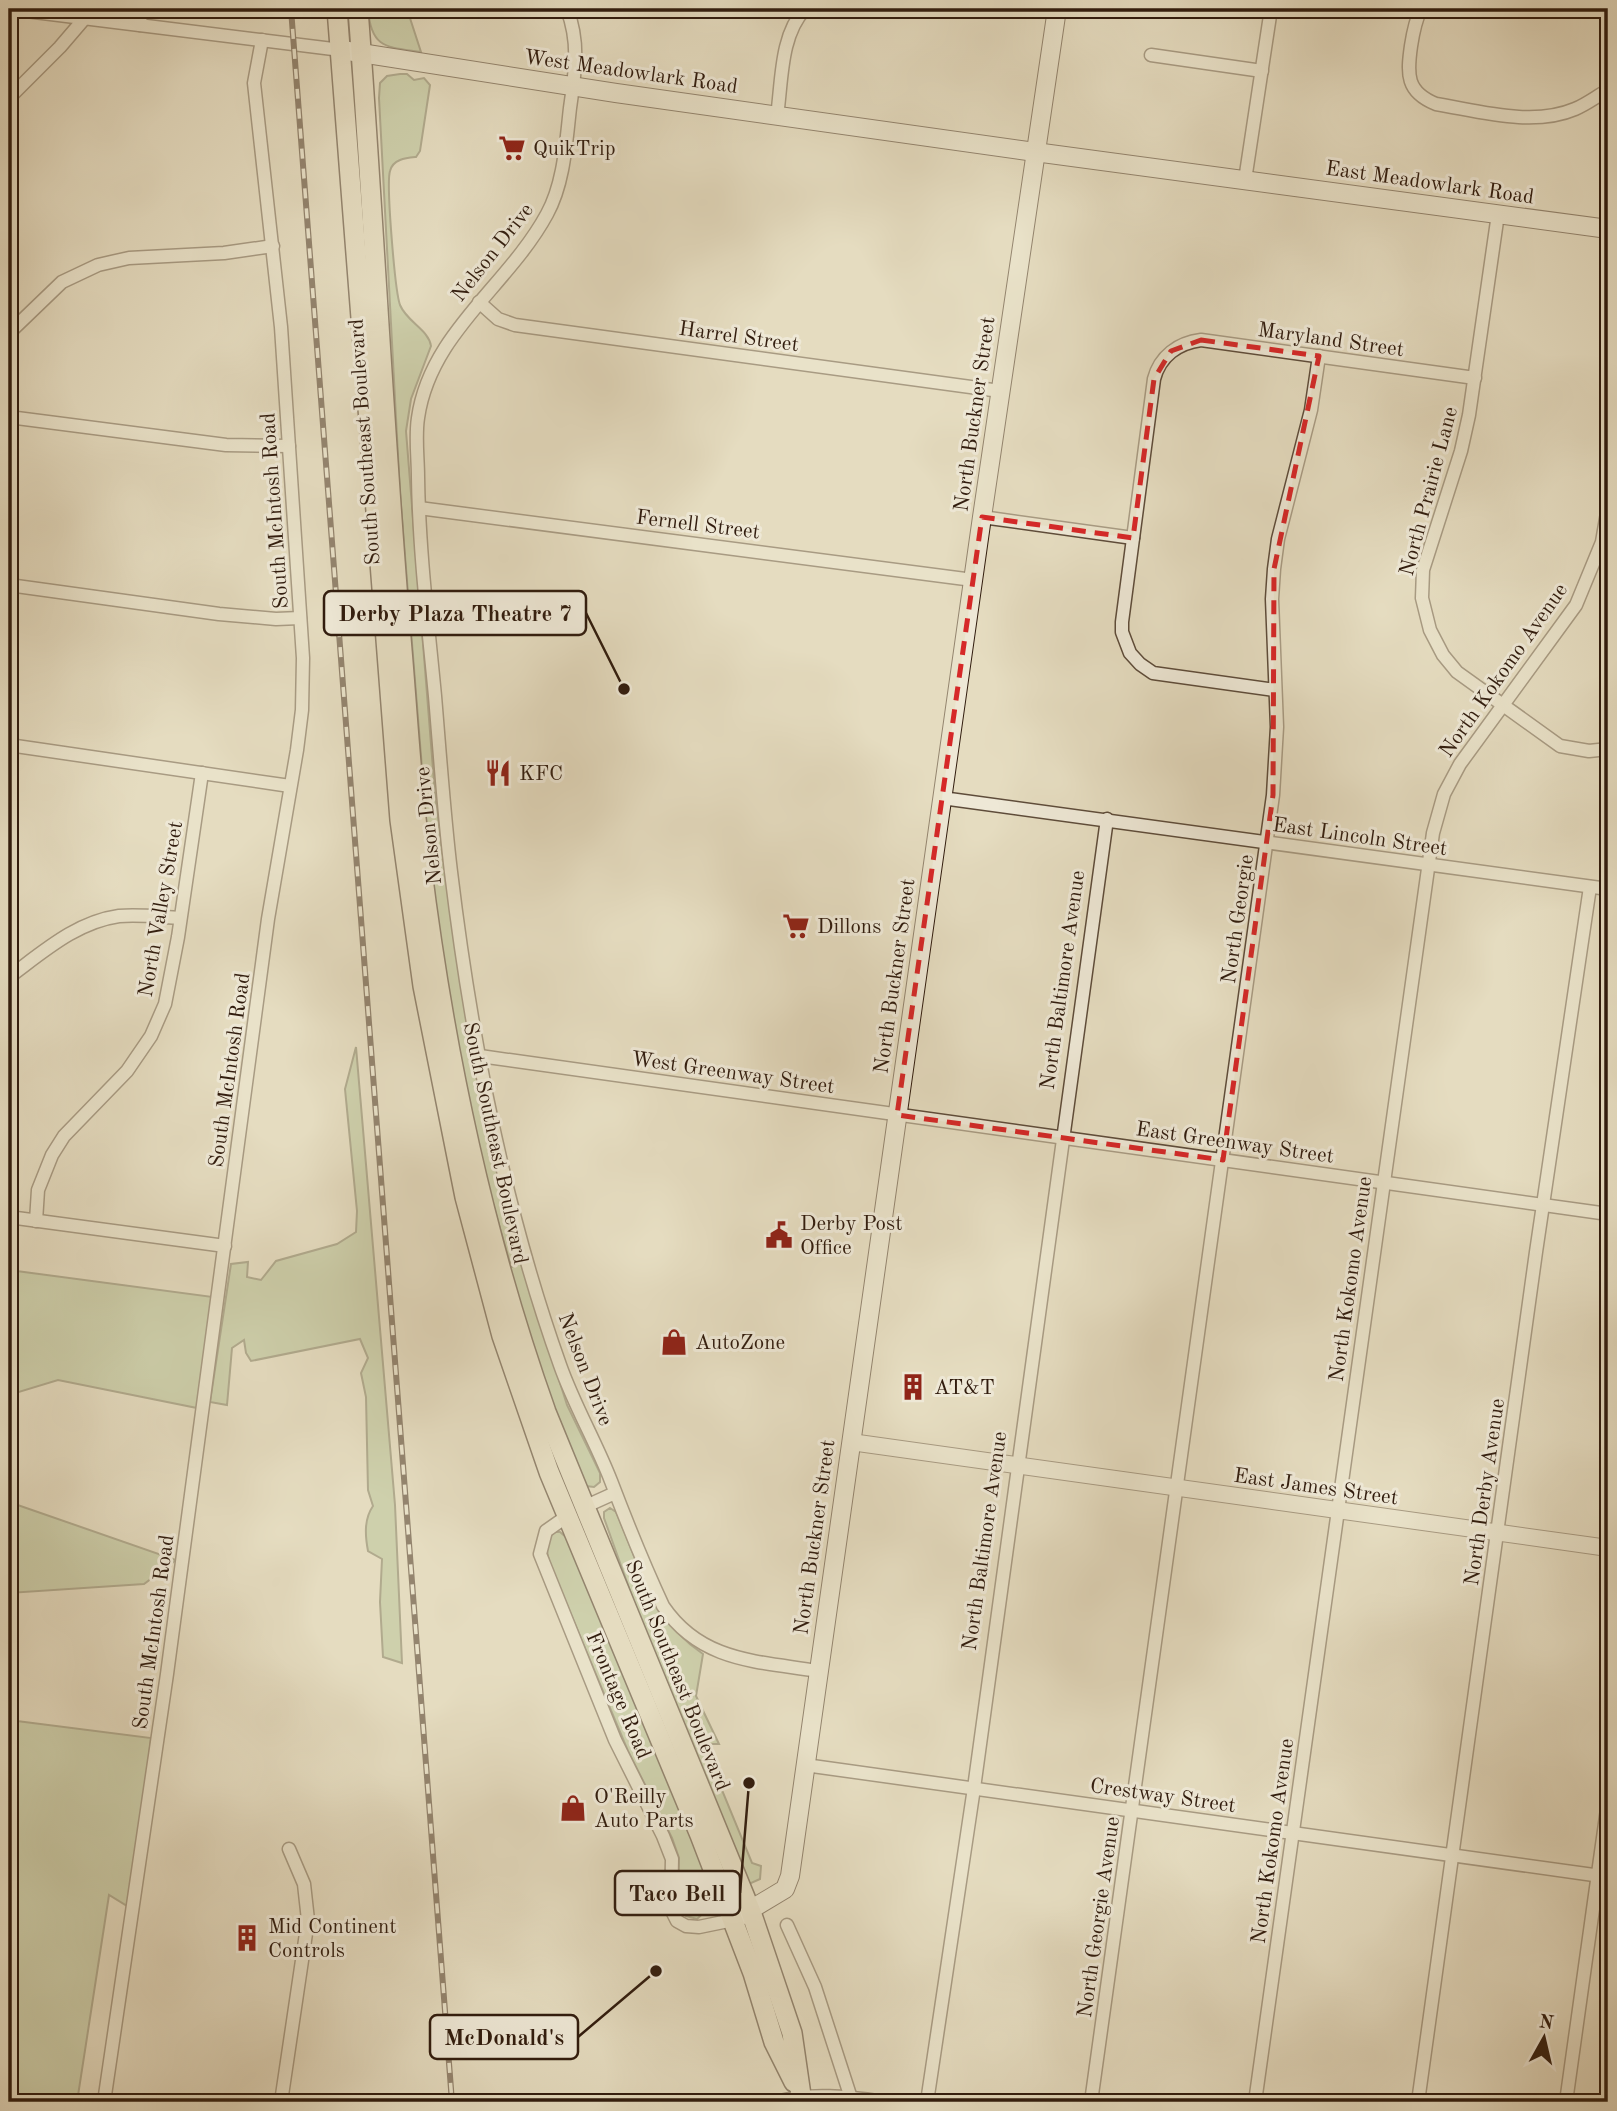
<svg xmlns="http://www.w3.org/2000/svg" width="1617" height="2111" viewBox="0 0 1617 2111" font-family="'Old Standard TT',serif">
<style>
.green{fill:#b1c196;stroke:#716e52;stroke-width:2}
.lines{fill:none;stroke-linecap:round;stroke-linejoin:round}
.minor-casing{stroke:#5e4c3a;stroke-width:15}
.tertiary-casing{stroke:#5e4c3a;stroke-width:18}
.secondary-casing{stroke:#311c0e;stroke-width:20}
.primary-casing{stroke:#311c0e;stroke-width:22}
.minor{stroke:#eee8d6;stroke-width:12}
.tertiary{stroke:#eee8d6;stroke-width:16}
.secondary{stroke:#eee8d6;stroke-width:18}
.primary{stroke:#e5dcc0;stroke-width:19}
.rail-casing{stroke:#311c0e;stroke-width:6}
.rail{stroke:#eee8d6;stroke-width:3.5;stroke-dasharray:10;stroke-linecap:butt}
.marked{fill:none;stroke:#d62828;stroke-width:5;stroke-dasharray:14 9;stroke-linejoin:round}
.labels{text-anchor:middle;stroke-width:6;stroke-linejoin:round;paint-order:stroke}
.street-label{font-size:21px;fill:#311c0e;stroke:#eee8d6}
.poi-label{font-size:21px;fill:#311c0e;stroke:#eee8d6;text-anchor:start}
.leader{fill:none;stroke:#311c0e;stroke-width:2.5}
.callout-dot{fill:#311c0e;stroke:#eee8d6;stroke-width:2.5}
.callout{fill:#eee8d6;stroke:#311c0e;stroke-width:2.5}
.callout-label{font-size:23px;text-anchor:middle;font-weight:bold;fill:#311c0e}
</style>
<rect width="100%" height="100%" fill="#e5dcc0"/>
<filter id="stains"><feTurbulence type="fractalNoise" baseFrequency=".00286" numOctaves="4"/><feColorMatrix values="0 0 0 0 .2 0 0 0 0 .09 0 0 0 0 .02 0 0 0 .5 -.17"/></filter>
<radialGradient id="worn" r=".72"><stop offset=".6" stop-color="#630" stop-opacity="0"/><stop offset="1" stop-color="#630" stop-opacity=".3"/></radialGradient>
<g class="green">
<path d="M368 9H407L421 52C387 47 371 49 368 9Z"/>
<path d="M400 74H407L414 80 424 78 430 85 420 151 416 157C406 158 393 159 390 171 386 184 395 291 400 305 407 322 429 330 431 346L411 399 406 431 435 794 453 933 465 1008 522 1263 567 1405 600 1473V1482L594 1487 586 1486C554 1415 530 1342 509 1268L519 1264 517 1260 510 1263 487 1183 455 1040 432 893 400 493 379 98 380 83 387 76Z"/>
<path d="M356 1047 395 1505 402 1663 383 1657 380 1602 382 1559 368 1551C365 1535 364 1519 373 1506L368 1490 366 1397 361 1373 368 1358 360 1339 251 1361 246 1353 244 1340 232 1348 227 1405 210 1402 231 1264 248 1262 247 1277 261 1280 276 1261 337 1244 356 1232 357 1211 345 1089Z"/>
<polygon points="9,1270 213,1297 197,1408 58,1380 9,1395"/>
<polygon points="9,1502 176,1560 144,1584 9,1593"/>
<path d="M610 1508 616 1512C641 1567 649 1618 703 1654L696 1696 719 1744H703L752 1863 761 1866 760 1879 749 1884 643 1627 604 1518V1512Z"/>
<path d="M554 1532H560L567 1538 713 1891 711 1901 702 1906 707 1910 697 1919 686 1916 681 1911 678 1903 679 1858 672 1838 628 1751 551 1567C547 1554 543 1543 554 1532Z"/>
<polygon points="9,1720 151,1738 132,1909 109,1895 77,2102 9,2102"/>
</g>
<g class="lines">
<defs>
<g id="minor">
<polyline points="10,9 341,50"/>
<path d="M567 9C580 43 575 73 570 108 566 143 564 183 547 214 508 286 430 333 418 418 415 437 418 458 418 477 419 550 428 623 435 696 440 755 444 814 451 872 471 1038 504 1208 560 1365 574 1405 596 1442 611 1481 627 1523 644 1565 663 1606 701 1662 757 1661 818 1671"/>
<path d="M1421 9C1415 21 1413 33 1411 46 1407 74 1406 92 1436 104 1479 111 1533 127 1575 109 1587 104 1597 96 1608 90"/>
<polyline points="140,25 141,9"/>
<polyline points="1151,55 1262,71"/>
<polyline points="9,98 60,47 84,19"/>
<path d="M777 116C782 82 780 35 805 9"/>
<polyline points="1245,180 1271,9"/>
<polyline points="1498,214 1469,415 1461,451 1423,570 1422,598 1430,630 1443,655 1457,672 1560,746 1589,751 1608,749"/>
<polyline points="479,302 498,319 515,325 1000,391"/>
<polyline points="9,333 62,282 98,265 129,258 224,253 273,246"/>
<polyline points="9,417 226,445 289,446"/>
<polyline points="419,508 973,580"/>
<polyline points="982,517 1133,538"/>
<polyline points="9,585 219,614 276,619 300,618"/>
<path d="M1275 690 1153 673 1140 664 1130 653 1122 632V622L1154 379C1160 356 1178 343 1201 340L1475 378"/>
<polyline points="9,745 290,786"/>
<polyline points="942,798 1608,889"/>
<path d="M9 977C43 952 76 922 119 916 139 914 160 917 180 918"/>
<polyline points="480,1056 1608,1214"/>
<polyline points="9,1217 225,1246"/>
<polyline points="36,1221 38,1190 52,1155 64,1136 127,1071 151,1036 165,1004 178,937 202,773"/>
<polyline points="584,1507 615,1493"/>
<polyline points="566,1517 546,1531 540,1554 615,1740 663,1836 672,1859 671,1909 677,1921 686,1926 699,1927 733,1920"/>
<polyline points="805,1765 1608,1877"/>
<polyline points="787,1925 815,1987 851,2098"/>
<polyline points="104,2102 167,1674 268,919 297,750 302,710 303,658 281,327 254,83 262,40"/>
<polyline points="281,2102 308,1920 304,1884 289,1849"/>
<path d="M776 2102C812 2092 848 2097 885 2102"/>
<polyline points="927,2102 974,1788 1107,819"/>
<polyline points="1091,2102 1273,795 1277,727 1272,599 1274,569 1278,539 1311,410 1319,356"/>
<polyline points="1255,2102 1433,833 1444,794 1460,764 1576,605 1602,542 1608,507"/>
<polyline points="1418,2102 1536,1252 1590,887"/>
<polyline points="1566,2102 1608,1802"/>
</g>
<polyline id="tertiary" points="851,1442 1608,1548"/>
<g id="secondary">
<polyline points="348,51 616,93 1035,152 1608,229"/>
<polyline points="740,1916 785,1889 790,1876 982,517 1057,9"/>
</g>
<g id="primary">
<polyline points="337,9 400,820 423,986 465,1197 502,1336 549,1472 700,1835 753,1973 774,2042 794,2082"/>
<path d="M358 9C374 222 384 436 402 650 408 721 412 792 421 863 444 1050 483 1235 546 1412L751 1912 792 2033 802 2102"/>
</g>
</defs>
<use href="#minor" class="minor-casing"/>
<use href="#tertiary" class="tertiary-casing"/>
<use href="#secondary" class="secondary-casing"/>
<use href="#primary" class="primary-casing"/>
<use href="#minor" class="minor"/>
<use href="#tertiary" class="tertiary"/>
<use href="#secondary" class="secondary"/>
<use href="#primary" class="primary"/>
<defs>
<polyline id="rail" points="291,9 452,2102"/>
</defs>
<use href="#rail" class="rail-casing"/>
<use href="#rail" class="rail"/>
</g>
<path d="M0 0H1617V2111H0ZM1201 340 1319 356 1274 569 1273 795 1223 1160 897 1115 982 517 1133 538 1154 379 1171 351Z" fill="#e5dcc0" fill-opacity=".55" fill-rule="evenodd"/>
<path class="marked" d="M1201 340 1319 356 1274 569 1273 795 1223 1160 897 1115 982 517 1133 538 1154 379 1171 351Z"/>
<defs>
<symbol id="supermarket-bare" viewBox="-9 -9 18 18"><path d="M-6-5.5h2.5l.6 2H6L4.5 2H-2.5L-4.4-4H-6ZM-1.5 3.2a1.3 1.3 0 1 0 .1 0ZM3 3.2a1.3 1.3 0 1 0 .1 0Z" fill="#8f2418" stroke="#eee8d6" stroke-width="2.5" paint-order="stroke"/></symbol>
<symbol id="restaurant-bare" viewBox="-9 -9 18 18"><path d="M-5-6h1v4h1v-4h1v4h1v-4h1v5L-1.5 .5V6h-2V.5L-5-1ZM5-6V6H3V1.5H1.5Q1.5-4 5-6Z" fill="#8f2418" stroke="#eee8d6" stroke-width="2.5" paint-order="stroke"/></symbol>
<symbol id="civic-bare" viewBox="-9 -9 18 18"><path d="M-.6-6.5H3V-4.5H.6V-3L4-1V1h2V6H-6V1h2V-1L-.6-3ZM-1.2 2.5V6h2.4V2.5Z" fill="#8f2418" stroke="#eee8d6" stroke-width="2.5" paint-order="stroke"/></symbol>
<symbol id="shop-bare" viewBox="-9 -9 18 18"><path d="M-5-2.5h2.3a2.7 3.5 0 0 1 5.4 0H5L5.5 6h-11ZM-1.5-2.5h3a1.5 2.3 0 0 0-3 0Z" fill="#8f2418" stroke="#eee8d6" stroke-width="2.5" paint-order="stroke"/></symbol>
<symbol id="building-bare" viewBox="-9 -9 18 18"><path d="M-4-6H4V6H1V3H-1V6H-4ZM-2.5-4.3h1.7v1.8h-1.7ZM.8-4.3h1.7v1.8H.8ZM-2.5-1h1.7V.8h-1.7ZM.8-1h1.7V.8H.8Z" fill="#8f2418" stroke="#eee8d6" stroke-width="2.5" paint-order="stroke"/></symbol>
</defs>
<g fill-rule="evenodd">
<use href="#supermarket-bare" x="493" y="129" width="38" height="38"/>
<use href="#restaurant-bare" x="479" y="754" width="38" height="38"/>
<use href="#supermarket-bare" x="777" y="907" width="38" height="38"/>
<use href="#civic-bare" x="760" y="1216" width="38" height="38"/>
<use href="#shop-bare" x="655" y="1323" width="38" height="38"/>
<use href="#building-bare" x="894" y="1368" width="38" height="38"/>
<use href="#shop-bare" x="554" y="1789" width="38" height="38"/>
<use href="#building-bare" x="228" y="1919" width="38" height="38"/>
</g>
<g class="labels">
<g class="street-label">
<text transform="translate(631 71) rotate(8)" y="7">West Meadowlark Road</text>
<text transform="translate(1430 182) rotate(8)" y="7">East Meadowlark Road</text>
<text transform="translate(492 252) rotate(-52)" y="7">Nelson Drive</text>
<text transform="translate(739 336) rotate(8)" y="7">Harrel Street</text>
<text transform="translate(1331 339) rotate(8)" y="7">Maryland Street</text>
<text transform="translate(974 414) rotate(-82)" y="7">North Buckner Street</text>
<text transform="translate(364 442) rotate(-94)" y="7">South Southeast Boulevard</text>
<text transform="translate(1428 491) rotate(-75)" y="7">North Prairie Lane</text>
<text transform="translate(274 511) rotate(-94)" y="7">South McIntosh Road</text>
<text transform="translate(698 524) rotate(7)" y="7">Fernell Street</text>
<text transform="translate(1503 670) rotate(-55)" y="7">North Kokomo Avenue</text>
<text transform="translate(428 826) rotate(-96)" y="7">Nelson Drive</text>
<text transform="translate(1360 836) rotate(8)" y="7">East Lincoln Street</text>
<text transform="translate(160 909) rotate(-80)" y="7">North Valley Street</text>
<text transform="translate(1237 919) rotate(-82)" y="7">North Georgie</text>
<text transform="translate(894 976) rotate(-82)" y="7">North Buckner Street</text>
<text transform="translate(1062 980) rotate(-82)" y="7">North Baltimore Avenue</text>
<text transform="translate(229 1070) rotate(-82)" y="7">South McIntosh Road</text>
<text transform="translate(733 1072) rotate(8)" y="7">West Greenway Street</text>
<text transform="translate(1235 1142) rotate(8)" y="7">East Greenway Street</text>
<text transform="translate(496 1143) rotate(78)" y="7">South Southeast Boulevard</text>
<text transform="translate(1350 1279) rotate(-82)" y="7">North Kokomo Avenue</text>
<text transform="translate(586 1369) rotate(69)" y="7">Nelson Drive</text>
<text transform="translate(1316 1486) rotate(8)" y="7">East James Street</text>
<text transform="translate(1484 1492) rotate(-82)" y="7">North Derby Avenue</text>
<text transform="translate(814 1537) rotate(-82)" y="7">North Buckner Street</text>
<text transform="translate(984 1541) rotate(-82)" y="7">North Baltimore Avenue</text>
<text transform="translate(153 1632) rotate(-82)" y="7">South McIntosh Road</text>
<text transform="translate(678 1675) rotate(68)" y="7">South Southeast Boulevard</text>
<text transform="translate(619 1695) rotate(67)" y="7">Frontage Road</text>
<text transform="translate(1163 1795) rotate(8)" y="7">Crestway Street</text>
<text transform="translate(1272 1841) rotate(-82)" y="7">North Kokomo Avenue</text>
<text transform="translate(1098 1917) rotate(-82)" y="7">North Georgie Avenue</text>
</g>
<g class="poi-label">
<text x="533" y="155">QuikTrip</text>
<text x="519" y="780">KFC</text>
<text x="817" y="933">Dillons</text>
<text x="800" y="1230">Derby Post<tspan x="800" dy="24">Office</tspan></text>
<text x="695" y="1349">AutoZone</text>
<text x="934" y="1394">AT&amp;T</text>
<text x="594" y="1803">O'Reilly<tspan x="594" dy="24">Auto Parts</tspan></text>
<text x="268" y="1933">Mid Continent<tspan x="268" dy="24">Controls</tspan></text>
</g>
</g>
<path class="leader" d="M624 689L586 613M749 1783L740 1893M656 1971L578 2037"/>
<g class="callout-dot">
<circle cx="624" cy="689" r="7"/>
<circle cx="749" cy="1783" r="7"/>
<circle cx="656" cy="1971" r="7"/>
</g>
<g class="callout">
<rect x="324" y="591" width="262" height="44" rx="7"/>
<rect x="615" y="1871" width="125" height="44" rx="7"/>
<rect x="430" y="2015" width="148" height="44" rx="7"/>
</g>
<g class="callout-label">
<text x="455" y="621">Derby Plaza Theatre 7</text>
<text x="677" y="1901">Taco Bell</text>
<text x="504" y="2045">McDonald's</text>
</g>
<rect width="1617" height="2111" fill="none" stroke="#e5dcc0" stroke-width="35"/>
<rect x="10" y="10" width="1596" height="2090" fill="none" stroke="#311c0e" stroke-width="3.5"/>
<rect x="18" y="18" width="1582" height="2076" fill="none" stroke="#311c0e" stroke-width="2"/>
<g transform="translate(1544 2038) rotate(8)" stroke="#eee8d6" stroke-width="5" paint-order="stroke">
<path d="M0-5L12 26L0 18L-12 26Z" fill="#311c0e"/>
<text y="-10" font-size="19" font-weight="bold" text-anchor="middle" fill="#311c0e">N</text>
</g>
<rect width="100%" height="100%" filter="url(#stains)"/>
<rect width="100%" height="100%" fill="url(#worn)"/>
</svg>
